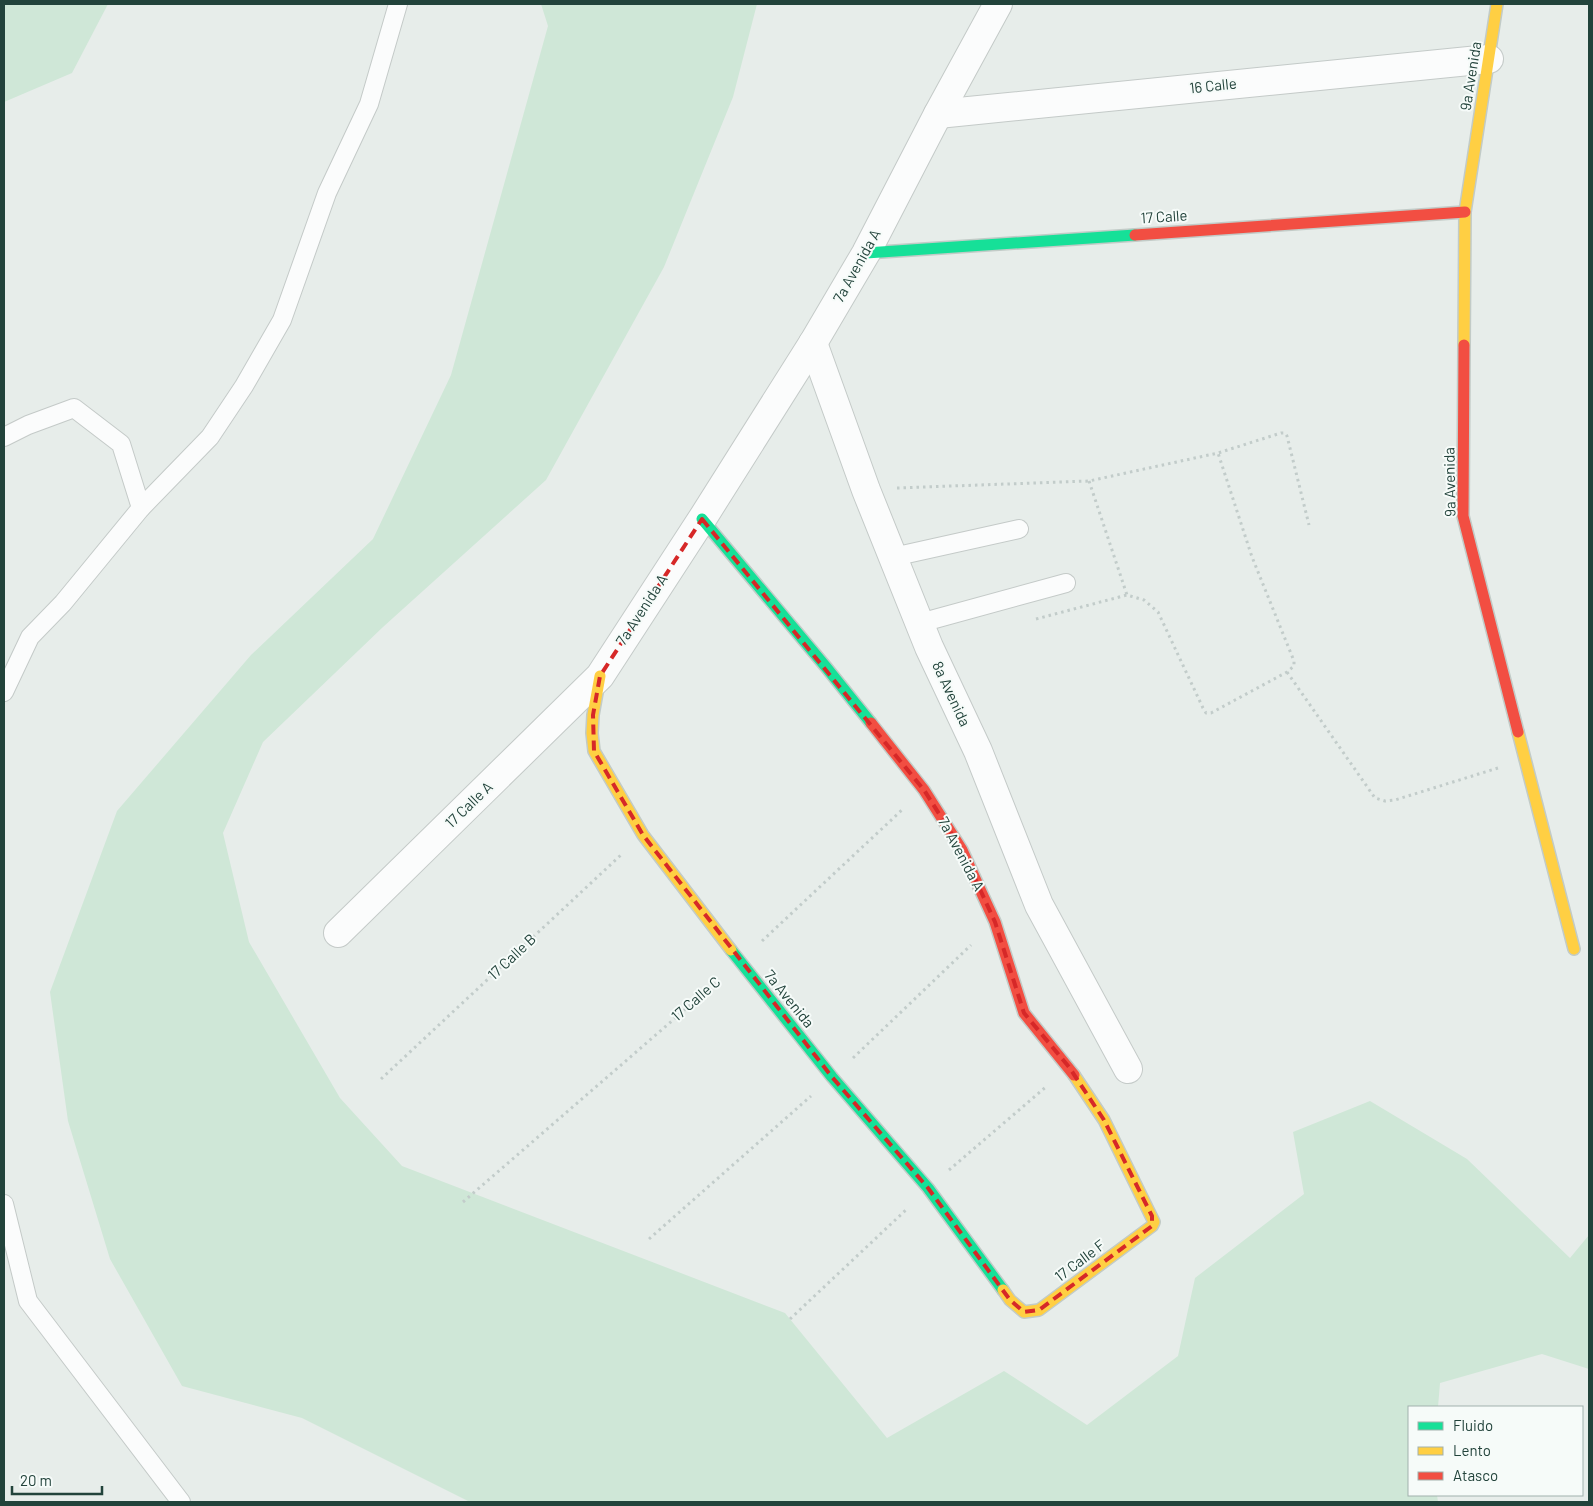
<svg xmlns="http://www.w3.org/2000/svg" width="1593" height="1506" viewBox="0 0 1593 1506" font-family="Barlow,sans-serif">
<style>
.green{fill:#cfe7d7}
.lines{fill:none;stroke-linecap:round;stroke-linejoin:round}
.lane-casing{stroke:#c4cac8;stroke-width:20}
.street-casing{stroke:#c4cac8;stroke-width:30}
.fast-casing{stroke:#c2cbc7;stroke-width:14}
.slow-casing{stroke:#c2cbc7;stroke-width:14}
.jam-casing{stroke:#c2cbc7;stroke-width:14}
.path{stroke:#c2ccca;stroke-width:3;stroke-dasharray:2.5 4;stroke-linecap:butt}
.lane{stroke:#fbfcfc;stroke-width:18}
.street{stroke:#fbfcfc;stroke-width:28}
.fast{stroke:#16e098;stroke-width:11}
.slow{stroke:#ffcf43;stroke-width:11}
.jam{stroke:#f24e42;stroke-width:11}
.marked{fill:none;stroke:#d62828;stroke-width:4;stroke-dasharray:10 6;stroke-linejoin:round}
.labels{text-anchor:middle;stroke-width:4;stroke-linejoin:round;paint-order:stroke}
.street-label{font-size:15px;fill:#22433b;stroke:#f6fbf9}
</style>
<rect width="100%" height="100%" fill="#e7edea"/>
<g class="green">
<polygon points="4,4 108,4 72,73 4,102"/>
<polygon points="541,4 757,4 733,97 664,267 546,480 383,627 263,742 223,833 249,942 340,1098 402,1166 785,1313 887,1438 1004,1371 1087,1425 1178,1356 1195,1278 1304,1194 1293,1132 1370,1101 1467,1159 1570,1258 1589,1235 1589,1369 1542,1354 1440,1383 1438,1407 1409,1407 1409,1495 1437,1495 1438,1502 470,1502 302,1418 182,1386 110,1259 68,1121 50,992 117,811 251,655 373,539 451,375 548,26"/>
</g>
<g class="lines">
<defs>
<g id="lane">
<polyline points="4,437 28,425 74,408 121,444 141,508 63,603 30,637 4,692"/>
<polyline points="141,508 210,437 244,386 282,320 327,193 369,104 398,4"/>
<polyline points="893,557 1019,529"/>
<polyline points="920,623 1066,583"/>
<polyline points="4,1204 28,1301 181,1502"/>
</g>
<g id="street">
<polyline points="938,114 1489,59"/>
<polyline points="813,343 866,490 929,647 978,751 1039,905 1128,1069"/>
<polyline points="338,933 600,676 702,519 813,343 866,253 938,114 998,4"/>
</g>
<g id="fast">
<polyline points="866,253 1135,235"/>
<polyline points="702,519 826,667 871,723"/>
<polyline points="731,950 832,1077 928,1188 1003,1290"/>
</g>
<g id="slow">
<polyline points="1464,345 1465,212 1497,4"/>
<polyline points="600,676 593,715 592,733 594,751 643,835 731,950"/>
<polyline points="1518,732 1574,949"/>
<polyline points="1003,1290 1010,1300 1024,1312 1039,1310 1152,1226 1154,1222 1104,1120 1074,1075"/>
</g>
<g id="jam">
<polyline points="1135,235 1465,212"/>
<polyline points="1464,345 1463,516 1518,732"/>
<polyline points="871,723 924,790 962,850 995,922 1024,1013 1074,1075"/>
</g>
</defs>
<use href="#lane" class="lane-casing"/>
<use href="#street" class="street-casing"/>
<use href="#fast" class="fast-casing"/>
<use href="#slow" class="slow-casing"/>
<use href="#jam" class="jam-casing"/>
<g class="path">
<polyline points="1089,481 1127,595 1144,600 1158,612 1203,708 1206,713 1211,713 1287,672 1294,666 1294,661 1252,557 1218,453"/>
<polyline points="897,488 1089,481 1218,453 1281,433 1285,433 1287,436 1309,525"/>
<polyline points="1036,619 1127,595"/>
<polyline points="1287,672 1375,798 1385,801 1395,800 1498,768"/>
<polyline points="762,941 903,809"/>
<polyline points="853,1058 971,945"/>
<polyline points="381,1079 622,854"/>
<polyline points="949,1170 1047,1086"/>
<polyline points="463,1202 718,981"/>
<polyline points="649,1239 811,1096"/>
<polyline points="790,1319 908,1208"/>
</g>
<use href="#lane" class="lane"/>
<use href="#street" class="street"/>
<use href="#fast" class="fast"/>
<use href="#slow" class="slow"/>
<use href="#jam" class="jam"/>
</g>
<path class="marked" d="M702 519 924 790 962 850 995 922 1024 1013 1069 1067 1104 1120 1152 1216V1226L1039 1310 1024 1312 1010 1300 928 1188 832 1077 643 835 594 751 593 715 600 676Z"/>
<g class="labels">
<g class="street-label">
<text transform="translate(1471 76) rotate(-81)" y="5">9a Avenida</text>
<text transform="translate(1213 86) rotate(-6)" y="5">16 Calle</text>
<text transform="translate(1164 217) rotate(-4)" y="5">17 Calle</text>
<text transform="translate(857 266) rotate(-61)" y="5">7a Avenida A</text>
<text transform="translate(1450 482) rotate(-91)" y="5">9a Avenida</text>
<text transform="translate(642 610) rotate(-57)" y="5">7a Avenida A</text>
<text transform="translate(951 694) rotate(65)" y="5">8a Avenida</text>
<text transform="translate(469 805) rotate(-44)" y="5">17 Calle A</text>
<text transform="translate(961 854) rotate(62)" y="5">7a Avenida A</text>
<text transform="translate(512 957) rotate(-43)" y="5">17 Calle B</text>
<text transform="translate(696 999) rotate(-41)" y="5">17 Calle C</text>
<text transform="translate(789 999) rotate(51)" y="5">7a Avenida</text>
<text transform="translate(1080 1261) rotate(-37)" y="5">17 Calle F</text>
</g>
</g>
<rect width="1593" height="1506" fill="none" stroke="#22433b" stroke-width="10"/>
<rect x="1408" y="1406" width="175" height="90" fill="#f6fbf9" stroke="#a1b1ad"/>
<rect x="1418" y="1422" width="25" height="8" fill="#16e098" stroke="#a1b1ad"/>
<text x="1453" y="1431" font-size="15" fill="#22433b">Fluido</text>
<rect x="1418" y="1447" width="25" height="8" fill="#ffcf43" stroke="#a1b1ad"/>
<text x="1453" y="1456" font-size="15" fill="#22433b">Lento</text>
<rect x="1418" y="1472" width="25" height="8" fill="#f24e42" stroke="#a1b1ad"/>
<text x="1453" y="1481" font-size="15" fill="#22433b">Atasco</text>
<path d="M12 1486v8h90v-8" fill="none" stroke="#22433b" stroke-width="2.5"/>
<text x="20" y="1486" font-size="15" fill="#22433b" stroke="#f6fbf9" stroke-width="4" paint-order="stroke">20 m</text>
</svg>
